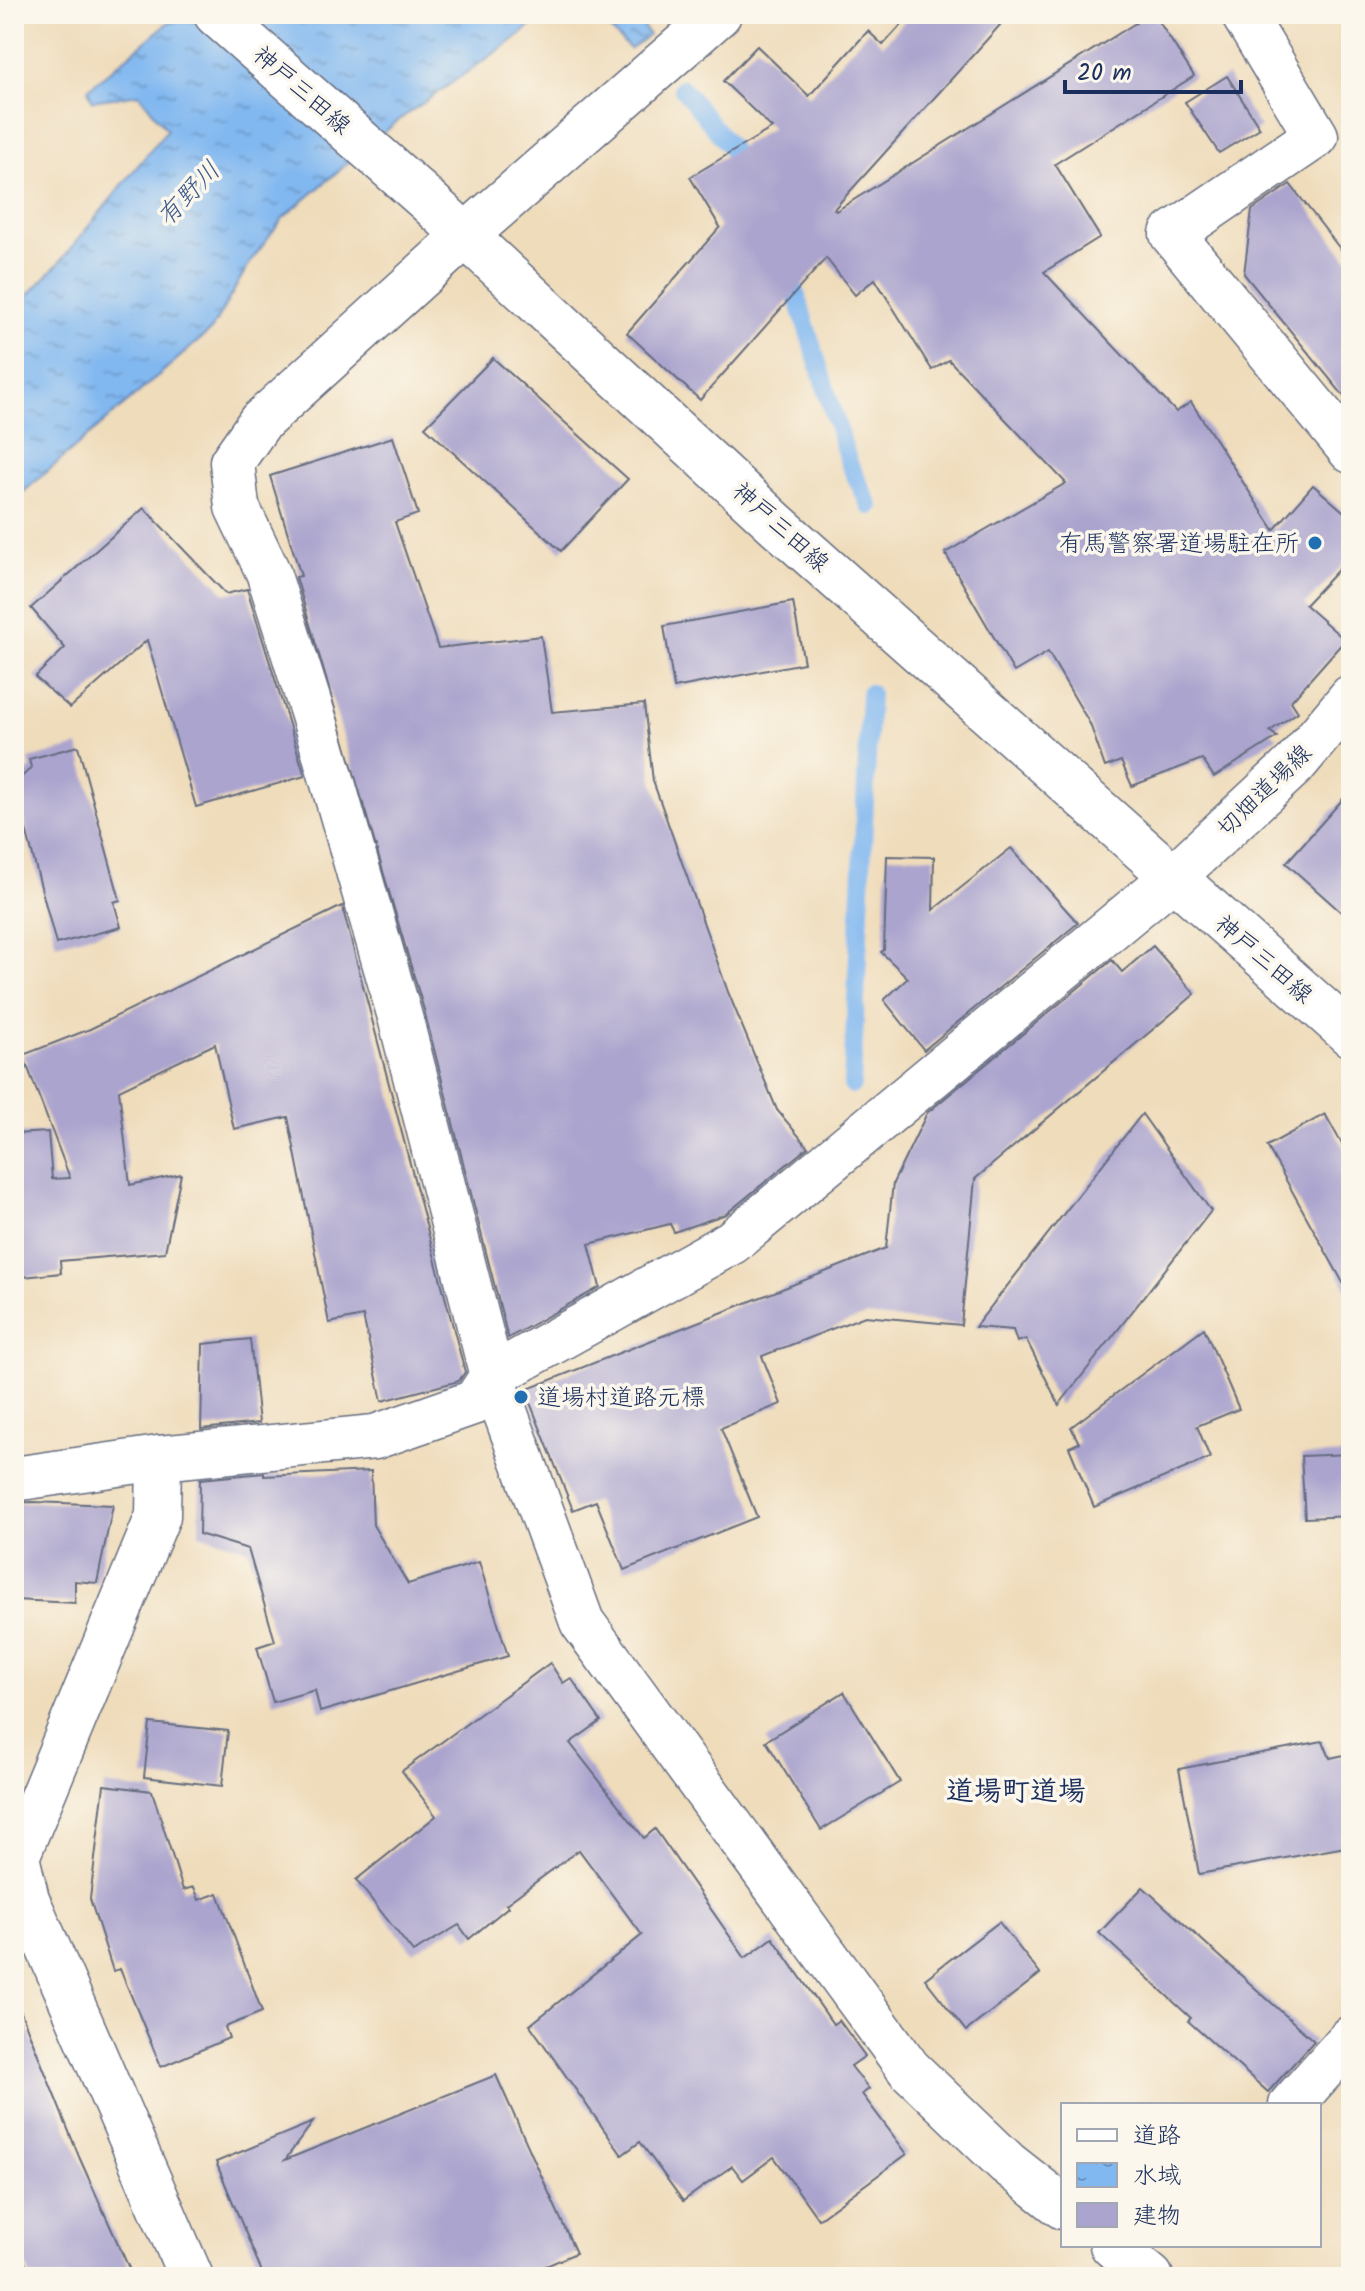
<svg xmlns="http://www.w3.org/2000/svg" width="1365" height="2291" viewBox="0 0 1365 2291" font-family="Kalam,'Klee One',sans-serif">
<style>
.water{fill:url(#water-ripples);stroke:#4e74a7;stroke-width:2}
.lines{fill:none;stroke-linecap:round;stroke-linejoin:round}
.stream{stroke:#81b8f0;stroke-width:18}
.building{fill:#aba4ce}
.street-casing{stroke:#656c7f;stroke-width:47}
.secondary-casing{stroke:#656c7f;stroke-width:47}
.primary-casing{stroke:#656c7f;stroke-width:47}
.street{stroke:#fff;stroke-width:44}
.secondary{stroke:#fff;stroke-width:44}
.primary{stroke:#fff;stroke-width:44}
.poi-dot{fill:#1f6fb2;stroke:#fbf7ec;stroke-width:3}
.labels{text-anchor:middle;stroke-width:7;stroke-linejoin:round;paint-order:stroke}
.street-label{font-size:24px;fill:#1b2f5e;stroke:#fbf7ec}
.poi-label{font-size:24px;fill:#1b2f5e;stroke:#fbf7ec;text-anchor:end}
.water-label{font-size:26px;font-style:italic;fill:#3a588a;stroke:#fbf7ec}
.quarter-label{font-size:28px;font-weight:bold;fill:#1b2f5e;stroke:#fbf7ec}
</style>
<defs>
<pattern id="water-ripples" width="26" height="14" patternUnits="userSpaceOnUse" patternTransform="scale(2)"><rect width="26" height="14" fill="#81b8f0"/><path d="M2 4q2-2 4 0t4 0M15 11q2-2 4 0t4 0" fill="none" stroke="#6996c6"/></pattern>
</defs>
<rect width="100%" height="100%" fill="#fbf7ec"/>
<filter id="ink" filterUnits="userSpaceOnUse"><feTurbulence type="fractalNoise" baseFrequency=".0125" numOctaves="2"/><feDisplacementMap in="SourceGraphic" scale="16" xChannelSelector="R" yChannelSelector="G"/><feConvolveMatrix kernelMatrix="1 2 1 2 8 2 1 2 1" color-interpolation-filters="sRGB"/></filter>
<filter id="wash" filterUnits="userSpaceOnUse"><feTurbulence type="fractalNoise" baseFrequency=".006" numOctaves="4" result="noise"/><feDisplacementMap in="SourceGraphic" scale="32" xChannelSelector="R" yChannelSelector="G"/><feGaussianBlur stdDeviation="1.8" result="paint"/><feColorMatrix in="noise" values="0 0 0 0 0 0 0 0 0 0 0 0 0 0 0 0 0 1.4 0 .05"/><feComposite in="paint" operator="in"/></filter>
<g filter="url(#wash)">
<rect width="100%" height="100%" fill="#efdcbb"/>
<g class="water">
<polygon points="284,14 544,14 519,36 400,119 283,218 249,264 211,330 14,500 14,310 59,263 167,130 139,94 92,101 88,89 169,22 193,21 228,36"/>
<polygon points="594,14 634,14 649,35 630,49"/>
</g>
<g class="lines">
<g class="stream">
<polyline points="682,88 730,147 743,171"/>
<polyline points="789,271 849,463 870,506"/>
<polyline points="852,1085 870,693"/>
</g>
</g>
<g id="blocks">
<g class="building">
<polygon points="911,14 1010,14 834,209 836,211 1150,14 1154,14 1194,76 1055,164 1100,237 1044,272 1176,412 1191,402 1274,530 1313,485 1351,518 1351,556 1305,605 1345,640 1291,701 1298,712 1270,731 1277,737 1214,777 1202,759 1132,786 1121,761 1105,767 1090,724 1048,652 1014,672 945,553 1066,483 949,360 932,370 875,279 855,295 826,258 700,400 627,333 720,227 690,177 772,128 723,81 757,46 809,96 868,31 883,45"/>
<polygon points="1227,76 1260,128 1219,153 1185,102"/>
<polygon points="1290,184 1351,263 1351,405 1244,274 1252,210"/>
<polygon points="493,358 628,479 561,551 425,427"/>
<polygon points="393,437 418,514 395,522 438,648 541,636 552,712 644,704 653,781 728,992 777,1110 808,1147 726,1214 674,1232 670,1224 589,1244 600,1287 508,1338 424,1010 296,577 301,576 270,476"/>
<polygon points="144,508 226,594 247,589 305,776 196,807 147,640 70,708 35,677 65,648 31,608"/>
<polygon points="793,602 804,663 674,688 664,626"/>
<polygon points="78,746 120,900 114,902 121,927 56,944 14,784 31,768 29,759"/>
<polygon points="1351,790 1351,921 1286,863"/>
<polygon points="1011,848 1078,923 924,1050 884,1000 908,978 881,952 884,950 887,856 934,857 933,910"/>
<polygon points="342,906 465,1372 459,1381 382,1401 363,1316 329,1323 288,1117 234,1129 215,1044 119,1090 130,1185 181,1174 165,1252 60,1261 61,1273 14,1278 14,1134 48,1132 52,1179 70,1178 23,1055 90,1029"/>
<polygon points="1153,946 1195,994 975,1179 961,1325 865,1316 762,1356 781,1404 721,1428 757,1517 624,1570 596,1501 573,1510 525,1390 886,1248 893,1183 927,1113 1112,960 1122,972"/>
<polygon points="1142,1114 1211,1211 1059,1405 1026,1339 1017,1342 1013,1330 975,1327"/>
<polygon points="1325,1114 1351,1160 1351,1297 1267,1146"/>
<polygon points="1204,1328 1239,1409 1197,1426 1210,1458 1094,1507 1069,1447 1079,1443 1071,1427"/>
<polygon points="250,1339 259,1423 201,1429 203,1344"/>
<polygon points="1351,1454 1351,1516 1305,1518 1301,1456"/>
<polygon points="371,1471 373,1525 408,1584 479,1562 508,1656 320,1712 315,1690 273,1702 257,1647 275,1641 248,1549 199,1534 200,1479 264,1473 264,1476"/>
<polygon points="33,1502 113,1505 97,1583 75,1581 75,1603 14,1600 14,1503"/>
<polygon points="550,1663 563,1683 571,1678 601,1721 570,1743 644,1838 655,1829 745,1958 773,1938 833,2024 839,2020 865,2056 851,2066 869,2089 862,2094 907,2154 818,2219 774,2157 743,2180 732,2166 683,2201 640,2142 622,2155 530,2025 642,1935 579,1850 506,1904 508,1907 469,1939 459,1925 413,1952 356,1880 436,1816 402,1771"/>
<polygon points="844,1692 900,1782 821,1830 766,1741"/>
<polygon points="150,1723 228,1731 222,1786 144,1777"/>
<polygon points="1323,1741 1330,1758 1344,1755 1351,1791 1351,1846 1199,1874 1179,1769"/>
<polygon points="104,1785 152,1791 183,1890 194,1887 199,1900 218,1893 262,2012 225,2027 229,2038 161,2067 120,1969 113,1971 90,1899"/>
<polygon points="1143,1887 1314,2041 1268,2092 1188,2021 1191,2018 1099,1933"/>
<polygon points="999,1922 1040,1974 966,2031 925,1979"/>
<polygon points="16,2000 80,2159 133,2277 31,2277 14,2238"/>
<polygon points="496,2075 576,2253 521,2277 264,2277 216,2162 313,2122 285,2160"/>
</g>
</g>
</g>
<g filter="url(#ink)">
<use href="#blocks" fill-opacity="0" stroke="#656c7f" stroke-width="2"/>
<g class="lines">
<defs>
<g id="street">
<polyline points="719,14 465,236 260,422 232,462 237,507 268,572 318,731 400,1017 492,1376 582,1622 909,2069 1007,2163 1063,2207"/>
<polyline points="1243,14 1316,136 1172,234 1351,451"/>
<polyline points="159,1458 158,1516 17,1857 27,1899 191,2277"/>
<polyline points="14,1479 159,1458 375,1437 475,1402 492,1376 732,1242 1172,878"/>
<polyline points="1291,2105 1351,2038"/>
<polyline points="1112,2245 1151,2277"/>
</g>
<polyline id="secondary" points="1172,878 1296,763 1351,697"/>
<polyline id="primary" points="216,14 427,200 775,523 1351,1035"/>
</defs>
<use href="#street" class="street-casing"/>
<use href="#secondary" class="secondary-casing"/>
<use href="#primary" class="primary-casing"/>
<use href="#street" class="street"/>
<use href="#secondary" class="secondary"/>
<use href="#primary" class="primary"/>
</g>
</g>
<g class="poi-dot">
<circle cx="1315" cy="543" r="8"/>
<circle cx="521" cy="1397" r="8"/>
</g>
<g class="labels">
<g class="street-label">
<text transform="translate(302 90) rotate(41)" y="8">神戸三田線</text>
<text transform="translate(781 527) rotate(42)" y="8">神戸三田線</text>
<text transform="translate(1264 790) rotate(-44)" y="8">切畑道場線</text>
<text transform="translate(1264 959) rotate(41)" y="8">神戸三田線</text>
</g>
<g class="poi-label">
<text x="1299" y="551">有馬警察署道場駐在所</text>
<text x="537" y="1405" text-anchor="start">道場村道路元標</text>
</g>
<g class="water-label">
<text transform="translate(188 193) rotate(-46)" y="9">有野川</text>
</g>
<g class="quarter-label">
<text x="1016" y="1800">道場町道場</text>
</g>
</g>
<rect width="1365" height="2291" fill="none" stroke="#fbf7ec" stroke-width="48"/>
<rect x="1061" y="2103" width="260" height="144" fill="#fbf7ec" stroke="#a1a7b3" stroke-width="2"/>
<rect x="1077" y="2129" width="40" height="12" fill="#ffffff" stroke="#a1a7b3" stroke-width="2"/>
<text x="1133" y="2143" font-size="24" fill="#1b2f5e">道路</text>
<rect x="1077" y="2163" width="40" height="24" fill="url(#water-ripples)" stroke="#a1a7b3" stroke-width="2"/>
<text x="1133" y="2183" font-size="24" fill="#1b2f5e">水域</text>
<rect x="1077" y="2203" width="40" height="24" fill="#aba4ce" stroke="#a1a7b3" stroke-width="2"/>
<text x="1133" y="2223" font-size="24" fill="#1b2f5e">建物</text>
<path d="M1065 80v12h176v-12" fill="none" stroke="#1b2f5e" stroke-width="4"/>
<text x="1077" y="80" font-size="24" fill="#1b2f5e" stroke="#fbf7ec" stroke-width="6" paint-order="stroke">20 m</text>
</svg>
